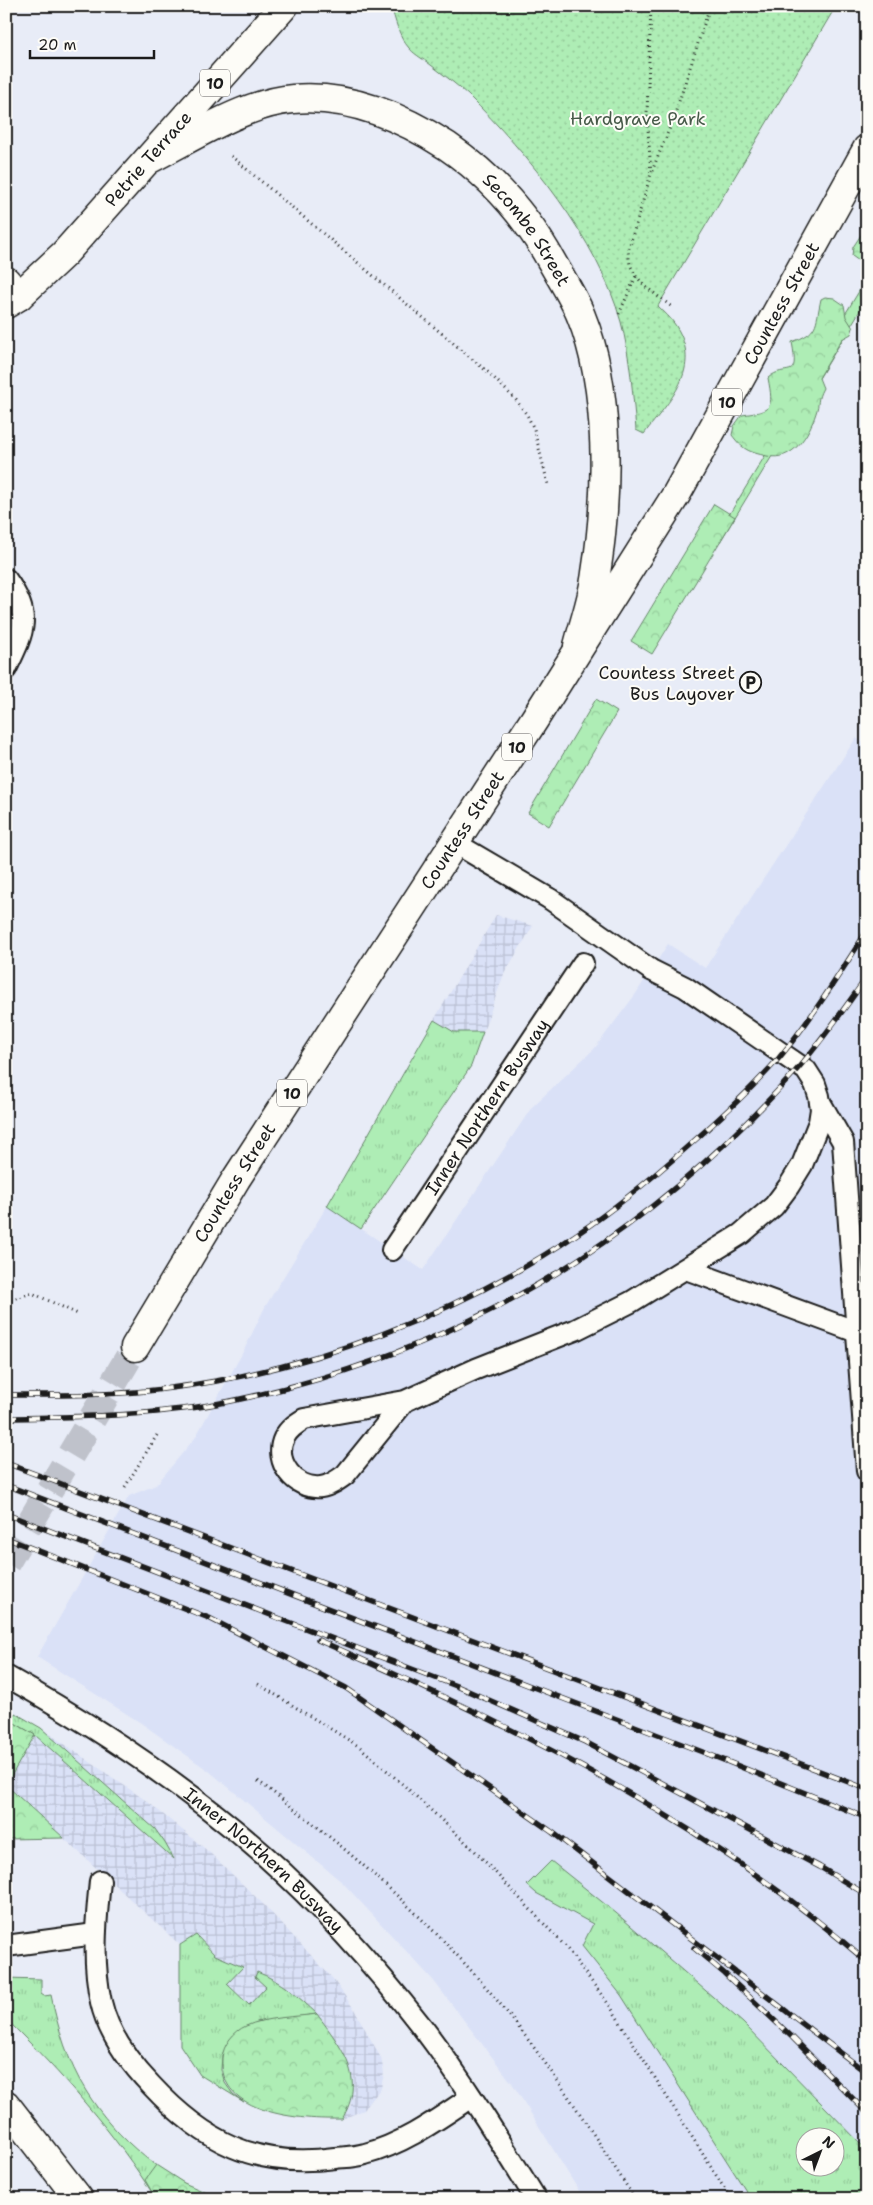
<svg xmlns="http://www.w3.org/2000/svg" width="873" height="2205" viewBox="0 0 873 2205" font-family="'Shantell Sans',sans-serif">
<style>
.built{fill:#dae1f7;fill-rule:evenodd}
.industrial{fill:url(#industrial-grid)}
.grass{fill:url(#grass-tufts);stroke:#658468;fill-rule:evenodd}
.forest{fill:url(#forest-crowns);stroke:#658468}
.park{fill:url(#park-dots);stroke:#658468}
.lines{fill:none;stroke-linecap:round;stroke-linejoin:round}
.primary-tunnel{stroke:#bfc2cb;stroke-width:28;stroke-dasharray:28 14;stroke-linecap:butt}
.service-casing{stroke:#1c1c1c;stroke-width:24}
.minor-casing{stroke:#1c1c1c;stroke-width:31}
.secondary-casing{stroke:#1c1c1c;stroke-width:31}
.primary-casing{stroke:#1c1c1c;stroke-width:31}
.path{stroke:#1c1c1c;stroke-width:3;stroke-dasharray:1 4;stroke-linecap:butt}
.service{stroke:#fdfcf7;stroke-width:20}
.minor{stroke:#fdfcf7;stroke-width:28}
.secondary{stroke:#fdfcf7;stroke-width:28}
.primary{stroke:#fdfcf7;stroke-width:28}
.rail-casing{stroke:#1c1c1c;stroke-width:5.5}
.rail{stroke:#fdfcf7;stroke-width:4;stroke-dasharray:11;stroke-linecap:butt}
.service-bridge-casing{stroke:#1c1c1c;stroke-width:24;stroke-linecap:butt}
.service-bridge{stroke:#fdfcf7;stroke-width:20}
.labels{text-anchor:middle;stroke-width:4;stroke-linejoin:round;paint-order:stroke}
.shield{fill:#fdfcf7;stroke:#605f5e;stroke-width:1}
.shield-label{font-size:16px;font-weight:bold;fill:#1c1c1c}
.park-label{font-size:18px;fill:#485b4a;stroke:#fdfcf7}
.street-label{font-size:18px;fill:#1c1c1c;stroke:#fdfcf7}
.poi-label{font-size:18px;fill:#1c1c1c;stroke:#fdfcf7;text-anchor:end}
</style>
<defs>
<pattern id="industrial-grid" width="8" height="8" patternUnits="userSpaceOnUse" patternTransform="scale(1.25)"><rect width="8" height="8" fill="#dae1f7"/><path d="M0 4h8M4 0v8" fill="none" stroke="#bac0d3"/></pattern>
<pattern id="grass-tufts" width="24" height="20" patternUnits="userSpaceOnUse" patternTransform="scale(1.25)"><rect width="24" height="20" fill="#aeedb5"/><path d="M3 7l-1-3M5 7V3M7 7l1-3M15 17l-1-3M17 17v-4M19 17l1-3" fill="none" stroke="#95cb9b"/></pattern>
<pattern id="forest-crowns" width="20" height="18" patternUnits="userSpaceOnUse" patternTransform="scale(1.25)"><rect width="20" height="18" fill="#aeedb5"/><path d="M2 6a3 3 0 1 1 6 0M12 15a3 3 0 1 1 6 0" fill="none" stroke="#95cb9b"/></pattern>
<pattern id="park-dots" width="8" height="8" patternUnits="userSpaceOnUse" patternTransform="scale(1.25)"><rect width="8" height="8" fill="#aeedb5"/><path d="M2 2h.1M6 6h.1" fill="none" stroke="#95cb9b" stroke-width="1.8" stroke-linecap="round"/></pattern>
</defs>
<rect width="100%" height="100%" fill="#e8ecf7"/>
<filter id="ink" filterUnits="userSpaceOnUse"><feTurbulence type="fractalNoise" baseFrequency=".02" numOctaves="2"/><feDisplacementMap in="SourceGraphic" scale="10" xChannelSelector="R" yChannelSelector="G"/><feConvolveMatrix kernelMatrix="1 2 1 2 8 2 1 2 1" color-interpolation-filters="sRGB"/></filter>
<g filter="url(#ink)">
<path class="built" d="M856 738 865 744 867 742V2199H584L512 2083 433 1980 343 1883 209 1771 141 1723 37 1657 129 1496 156 1485 195 1438 243 1352 265 1307 327 1206 423 1270 532 1107 595 1048 635 995 668 944 705 968ZM806 2138H836V2168H806Z"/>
<g class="industrial">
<polygon points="496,915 533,926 504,974 483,1032 454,1032 434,1020"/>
<polygon points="41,1728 148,1802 209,1852 265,1906 333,1979 354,2009 381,2058 384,2073 381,2088 364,2110 342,2119 351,2105 332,2034 317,2014 299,1997 278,1982 257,1972 255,1977 266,1987 250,2005 227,1984 243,1967 215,1955 196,1935 180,1945 6,1785 35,1735 172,1858 155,1829"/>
</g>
<g class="grass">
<polygon points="867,278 867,299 720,542 715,538 814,375 841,321"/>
<polygon points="434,1020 454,1032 483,1032 471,1066 361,1229 327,1206"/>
<polygon points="15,1713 41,1728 155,1829 165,1843 174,1859 35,1735 11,1721"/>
<path d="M551 1861 616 1913 743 2023 862 2145 867 2152V2199H751L621 1995 582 1946 593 1924 536 1893 527 1885ZM806 2138H836V2168H806Z"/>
<path d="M196 1935 215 1955 243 1967 227 1984 249 2005 266 1987 255 1977 257 1972C281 1981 299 1997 317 2014L257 2022 227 2044 222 2055 221 2070 225 2083 233 2094 244 2102 200 2075 180 2045V1945Z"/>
<path d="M6 1978 41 1979V1994L44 1996 51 1995C58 2029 68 2062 86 2091 116 2139 167 2182 221 2199H156C115 2133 62 2074 6 2019Z"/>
</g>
<g class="forest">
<polygon points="867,226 867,257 859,261 852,256 853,247"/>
<path d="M825 297 834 298 844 305 846 317 853 328 851 334 842 339 819 378 823 388C816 401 820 402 816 413 809 435 793 462 767 456 749 452 743 450 732 435L734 426 742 415C772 411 774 409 768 378 786 362 800 384 792 342 819 332 815 326 821 299Z"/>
<polygon points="714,504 735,517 652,654 631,641"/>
<polygon points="596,699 617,712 549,826 528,813"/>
<polygon points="6,1718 35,1735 6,1785"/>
<polygon points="6,1785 64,1838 6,1839"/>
<path d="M317 2014C342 2048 367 2078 342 2119 301 2120 218 2115 222 2058 223 2045 234 2031 246 2026 265 2017 296 2017 317 2014Z"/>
<polygon points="156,2165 184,2183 221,2199 156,2199 145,2180"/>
</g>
<path class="park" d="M391 6H836L658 306C664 312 671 318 676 326 703 369 670 400 644 434L636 430C633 395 630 355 621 322 598 239 528 154 468 95 455 83 440 72 427 62 421 58 413 53 409 48 399 37 395 19 391 6Z"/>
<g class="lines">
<polyline class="primary-tunnel" points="6,1563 135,1347"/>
<defs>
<g id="service">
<path d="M6 579C32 616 25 630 6 669"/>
<polyline points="455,843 550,899"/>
<polyline points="820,1102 843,1142 867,1471"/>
<path id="s1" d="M392 1250 583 963"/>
<polyline points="686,1269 857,1332"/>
<path d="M405 1401 345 1475C338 1480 330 1486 321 1487 295 1490 273 1461 284 1438 288 1429 296 1424 304 1419L405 1401 476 1369 575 1330 631 1302 741 1234 774 1206 789 1186 802 1165 819 1122 821 1109 819 1096 815 1084 806 1070 685 987 651 970"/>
<path id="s2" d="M6 1676C97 1727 186 1786 264 1855 320 1905 377 1969 423 2028 464 2082 500 2141 536 2199"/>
<path d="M100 1881C96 1921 92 1961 101 2002 108 2033 129 2062 151 2085 204 2142 256 2169 335 2158 345 2157 356 2157 365 2154 404 2144 438 2119 471 2097"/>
<polyline points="6,1946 95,1934"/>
</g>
<polyline id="minor" points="6,281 19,296"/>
<g id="secondary">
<path id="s3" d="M148 160C192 138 244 103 293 99 348 94 402 117 447 146 491 176 526 215 552 262 562 280 574 298 581 316 611 389 608 497 596 573 593 598 584 622 578 646"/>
<polyline points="6,2105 79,2199"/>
</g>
<g id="primary">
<path id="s4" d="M6 304 19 296 64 254 284 6"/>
<path id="s5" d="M135 1347 236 1179 534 720 676 495 867 149"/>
</g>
</defs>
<use href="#service" class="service-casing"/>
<use href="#minor" class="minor-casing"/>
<use href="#secondary" class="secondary-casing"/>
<use href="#primary" class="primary-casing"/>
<g class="path">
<polyline points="651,6 647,113 651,174 628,251 630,265 636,276 646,287 672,307"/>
<polyline points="231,156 490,374 516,400 527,415 534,429 548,484"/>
<polyline points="652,171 673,120 710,6"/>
<polyline points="619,314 636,276"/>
<polyline points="6,1301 32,1293 80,1315"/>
<polyline points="125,1487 157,1435"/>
<polyline points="258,1684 360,1747 408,1789 474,1850 565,1946 610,2006 731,2199"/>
<path d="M258 1781C333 1837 404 1897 467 1966 532 2036 584 2119 635 2199"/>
</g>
<use href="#service" class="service"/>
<use href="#minor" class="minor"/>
<use href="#secondary" class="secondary"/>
<use href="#primary" class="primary"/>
<defs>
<g id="rail">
<path d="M6 1395C61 1395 116 1396 171 1388 309 1371 462 1312 577 1234 616 1208 652 1178 686 1148 718 1120 751 1090 779 1058 812 1018 839 975 867 931"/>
<path d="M6 1418C62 1417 118 1417 173 1410 224 1405 274 1392 322 1378 510 1321 662 1219 793 1074 820 1044 843 1010 867 977"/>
<polyline points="6,1463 867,1789"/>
<polyline points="6,1485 726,1761 867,1818"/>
<polyline points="6,1514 459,1687 585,1742 820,1867 867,1895"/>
<polyline points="6,1538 209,1618 346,1688 552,1832 867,2073"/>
<path d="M318 1640C517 1727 702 1818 867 1962"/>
<polyline points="694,1948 725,1974 792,2037 867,2113"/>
</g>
</defs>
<use href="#rail" class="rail-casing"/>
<use href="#rail" class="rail"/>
<defs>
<polyline id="service-bridge" points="550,899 651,970"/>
</defs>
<use href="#service-bridge" class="service-bridge-casing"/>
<use href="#service-bridge" class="service-bridge"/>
</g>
</g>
<defs>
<symbol id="parking-ring" viewBox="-11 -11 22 22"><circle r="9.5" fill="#fdfcf7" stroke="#1c1c1c" stroke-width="1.5"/><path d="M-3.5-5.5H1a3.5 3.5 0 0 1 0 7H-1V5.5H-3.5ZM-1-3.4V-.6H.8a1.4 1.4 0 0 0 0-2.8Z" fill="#1c1c1c"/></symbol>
</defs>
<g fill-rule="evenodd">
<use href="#parking-ring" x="738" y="670" width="25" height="25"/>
</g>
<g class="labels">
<g class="shield">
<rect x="200" y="69.5" width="30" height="27" rx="4"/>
<rect x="712" y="388.5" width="30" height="27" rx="4"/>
<rect x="502" y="733.5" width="30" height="27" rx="4"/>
<rect x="277" y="1079.5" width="30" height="27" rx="4"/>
</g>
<g class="shield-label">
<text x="215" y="89">10</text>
<text x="727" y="408">10</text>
<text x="517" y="753">10</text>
<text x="292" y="1099">10</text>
</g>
<g class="park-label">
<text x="638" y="125">Hardgrave Park</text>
</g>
<g class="street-label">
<text dy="6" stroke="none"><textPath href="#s4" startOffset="204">Petrie Terrace</textPath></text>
<text dy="6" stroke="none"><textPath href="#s3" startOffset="439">Secombe Street</textPath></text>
<text dy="6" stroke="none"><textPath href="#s5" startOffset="1228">Countess Street</textPath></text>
<text dy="6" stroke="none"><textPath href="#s5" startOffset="612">Countess Street</textPath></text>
<text dy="6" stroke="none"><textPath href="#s1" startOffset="172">Inner Northern Busway</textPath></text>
<text dy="6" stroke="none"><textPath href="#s5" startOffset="192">Countess Street</textPath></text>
<text dy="6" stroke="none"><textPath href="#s2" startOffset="318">Inner Northern Busway</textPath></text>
</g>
<g class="poi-label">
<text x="735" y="679">Countess Street<tspan x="735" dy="21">Bus Layover</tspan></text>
</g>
</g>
<rect width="873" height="2205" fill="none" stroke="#fdfcf7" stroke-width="25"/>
<rect x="12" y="12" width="848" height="2180" fill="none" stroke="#1c1c1c" stroke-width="2" filter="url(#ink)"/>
<g transform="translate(820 2152) rotate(42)"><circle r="24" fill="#fdfcf7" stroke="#a3a29f"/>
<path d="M0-4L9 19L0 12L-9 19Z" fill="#1c1c1c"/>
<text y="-8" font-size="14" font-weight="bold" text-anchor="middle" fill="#1c1c1c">N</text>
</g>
<path d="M30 50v8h124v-8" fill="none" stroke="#1c1c1c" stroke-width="2.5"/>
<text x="38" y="50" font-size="15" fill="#1c1c1c" stroke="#fdfcf7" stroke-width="4" paint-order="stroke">20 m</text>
</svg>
